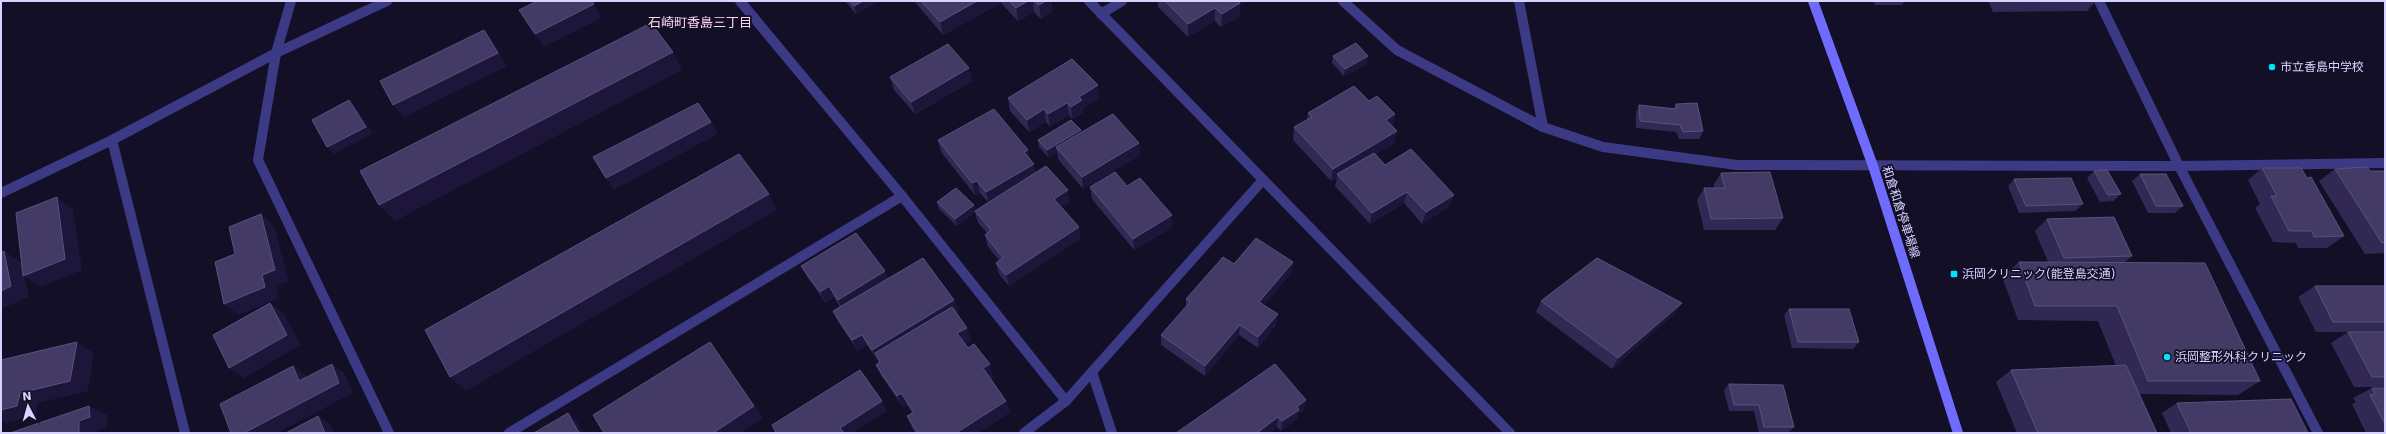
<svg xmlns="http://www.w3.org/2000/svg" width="2386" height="434" viewBox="0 0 2386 434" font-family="'DejaVu Sans','Noto Sans JP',sans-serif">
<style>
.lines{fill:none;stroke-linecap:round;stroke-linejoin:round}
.service{stroke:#3d3a85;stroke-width:10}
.minor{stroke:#3d3a85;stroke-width:10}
.tertiary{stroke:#3d3a85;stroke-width:10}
.secondary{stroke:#6f6bff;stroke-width:10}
.wall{fill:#312854}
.shaded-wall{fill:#1d163a}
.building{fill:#433a66;stroke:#5a527e}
.poi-dot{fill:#00e5ff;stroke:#130f26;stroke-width:1.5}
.labels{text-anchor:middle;stroke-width:3.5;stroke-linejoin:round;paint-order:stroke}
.poi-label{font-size:12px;fill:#d9d4ff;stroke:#130f26;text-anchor:start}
.street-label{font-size:12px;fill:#d9d4ff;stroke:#130f26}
.neighbourhood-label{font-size:13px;fill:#ffd6f0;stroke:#130f26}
</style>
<rect width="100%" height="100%" fill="#130f26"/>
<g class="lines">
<polyline class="service" points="1092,372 1112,433"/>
<g class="minor">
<polyline points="291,1 276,53 258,160 389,433"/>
<polyline points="740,1 902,196 1066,401"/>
<polyline points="1343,1 1397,50 1543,127 1603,147 1737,165 2179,166 2385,163"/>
<polyline points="1519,1 1543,127"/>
<polyline points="2099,1 2179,166 2318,433"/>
<polyline points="1101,14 1122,1"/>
<polyline points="276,53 387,1"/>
<polyline points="112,140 185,433"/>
<polyline points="509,433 902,196"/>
<polyline points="1024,433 1066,401 1262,181"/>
</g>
<g class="tertiary">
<polyline points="1089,1 1510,433"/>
<polyline points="1,193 112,140 276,53"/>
</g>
<polyline class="secondary" points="1813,1 1873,166 1958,433"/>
</g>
<g class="wall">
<polygon points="845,1 879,1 856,14"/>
<polygon points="914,1 1051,1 1052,12 1041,19 1034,12 1018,21 1001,3 943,35"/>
<polygon points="1158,1 1246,1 1240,5 1239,17 1221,27 1215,21 1188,37 1158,7"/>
<polygon points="1873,1 1907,1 1906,2 1904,2 1902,5 1875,5"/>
<polygon points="1988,1 2096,1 2087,11 1993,12"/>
<polygon points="1333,56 1367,64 1344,76 1332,63"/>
<polygon points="890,77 972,81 915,114 894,90"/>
<polygon points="1008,98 1099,98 1083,108 1083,113 1072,119 1069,115 1050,127 1046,122 1029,132 1010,111"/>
<polygon points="1369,101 1395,114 1393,126 1394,143 1376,154 1385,165 1450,206 1422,224 1404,203 1370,224 1335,186 1337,178 1331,181 1293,140 1294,127 1307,120 1308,113"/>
<polygon points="1676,104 1703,131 1699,139 1679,139 1676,132 1636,128 1636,112 1639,105 1674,109"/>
<polygon points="1081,132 1139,143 1140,155 1083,189 1058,159 1057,152 1048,157 1039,147 1038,140"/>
<polygon points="938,140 1028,150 1030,160 1036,173 1070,202 1061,207 1081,238 1009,286 999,274 996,263 999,260 988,247 985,235 987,233 978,223 975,212 957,226 939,209 937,202 974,205 975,211 989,203 980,193 975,195 941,152"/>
<polygon points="2262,168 2307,178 2344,236 2327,248 2298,248 2296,243 2273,242 2255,208 2260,204 2248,180"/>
<polygon points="2335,169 2370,171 2385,171 2385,253 2365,254 2319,181"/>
<polygon points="2094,171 2121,194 2113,201 2100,202 2087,178"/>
<polygon points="1721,173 1783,218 1775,230 1704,230 1697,200 1704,188 1714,188 1714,184"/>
<polygon points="2140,174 2183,206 2175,213 2148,213 2132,181"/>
<polygon points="2014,179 2083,204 2075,211 2019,213 2008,186"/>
<polygon points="1127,186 1172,227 1134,250 1092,199 1090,187"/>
<polygon points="2047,219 2132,256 2125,262 2260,381 2238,395 2139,394 2157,433 2017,433 1996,382 2011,370 2116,366 2098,321 2018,320 2002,277 2019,262 2048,262 2035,231"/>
<polygon points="1293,262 1291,273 1264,305 1276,325 1258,348 1239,335 1205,376 1161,345 1161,335 1186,307 1186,299 1234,264"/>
<polygon points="801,266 885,271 888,279 954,300 958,311 956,312 967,328 971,341 965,344 993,377 990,379 1006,401 1010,412 978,433 916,433 912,428 907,416 912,413 907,405 903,407 882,377 876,365 879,363 878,360 877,360 867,345 858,351 838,322 833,311 840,307 834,297 826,303 807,277"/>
<polygon points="2315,286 2385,286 2385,387 2354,387 2331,343 2348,332 2316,332 2298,297"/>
<polygon points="1541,301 1682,303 1674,314 1612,369 1536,312"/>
<polygon points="1789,309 1859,342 1853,349 1792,348 1784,315"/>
<polygon points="1729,384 1794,427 1788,433 1759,433 1754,411 1729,411 1724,390"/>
<polygon points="2372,388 2385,388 2385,433 2366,433 2352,404 2356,402 2353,398"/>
<polygon points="2177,403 2308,433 2171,433 2162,413"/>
<polygon points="1304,410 1298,414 1297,419 1281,431 1277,427 1269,433 1176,433"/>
</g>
<g class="shaded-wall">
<polygon points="863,1 879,1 856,14 854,6"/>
<polygon points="977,1 1000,1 1001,3 943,35 940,22"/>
<polygon points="1028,1 1033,1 1034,12 1018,21 1016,8"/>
<polygon points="1046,1 1051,1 1052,12 1041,19 1039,5"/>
<polygon points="1232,1 1246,1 1240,5 1239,17 1221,27 1222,14"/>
<polygon points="594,4 602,18 543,47 535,34"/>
<polygon points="1215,8 1215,21 1188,37 1188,24"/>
<polygon points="484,30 493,43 507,66 404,117 393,105"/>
<polygon points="673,52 682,70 395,221 379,205"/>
<polygon points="1368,56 1367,64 1344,76 1345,69"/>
<polygon points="969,68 972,81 915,114 911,102"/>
<polygon points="1098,85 1099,98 1083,108 1083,113 1072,119 1071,107 1079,97"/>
<polygon points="349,100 356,108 373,134 334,154 327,147"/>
<polygon points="1067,103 1069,115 1050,127 1048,114"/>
<polygon points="1044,109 1046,122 1029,132 1027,120"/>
<polygon points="1395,114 1393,127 1386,120"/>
<polygon points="711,122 718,134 614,190 606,178"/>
<polygon points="1081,130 1082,137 1056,147 1057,152 1048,157 1047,150"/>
<polygon points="1397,131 1394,143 1339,176 1337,174 1337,178 1331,181 1333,169"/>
<polygon points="1139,143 1140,155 1083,189 1082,177"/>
<polygon points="1028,150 1031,162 1024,152"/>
<polygon points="1034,164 1036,176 989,204 986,192"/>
<polygon points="977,181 980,193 975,195 972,183"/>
<polygon points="1068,190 1070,202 1056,211 1054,199"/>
<polygon points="1407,192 1404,203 1370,224 1372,213"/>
<polygon points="769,194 777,210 466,391 450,377"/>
<polygon points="1454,195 1450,206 1422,224 1426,212"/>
<polygon points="57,197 73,209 82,270 40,287 24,276 29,297 1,309 1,291 4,251 22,263"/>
<polygon points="974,205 976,212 957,226 955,219"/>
<polygon points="261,214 274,226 289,281 276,286 279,298 239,315 224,304 262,275"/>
<polygon points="1172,215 1172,227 1134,250 1133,239"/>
<polygon points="1079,227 1081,238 1009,286 1006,275"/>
<polygon points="1293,262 1291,273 1258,313 1259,302"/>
<polygon points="885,271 889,282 843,311 838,300"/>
<polygon points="829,286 834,297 826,303 820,292"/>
<polygon points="954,300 958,311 879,359 875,353 878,360 877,360 872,350"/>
<polygon points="270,303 284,314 301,345 244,378 229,368"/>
<polygon points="1682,303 1674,314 1612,369 1618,358"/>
<polygon points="1278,314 1276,325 1258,348 1258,337"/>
<polygon points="1240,325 1239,335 1205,376 1205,366"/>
<polygon points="967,328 971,341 962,346 957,333"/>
<polygon points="862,335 867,345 858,351 852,340"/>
<polygon points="77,342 94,353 88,391 38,403 36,415 6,423 1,420 1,410"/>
<polygon points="719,354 763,418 740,433 713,433"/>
<polygon points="332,364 345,374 353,393 277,433 244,433"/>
<polygon points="990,364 993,377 987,381 983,368"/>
<polygon points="293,366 307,376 313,391 299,381"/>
<polygon points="901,393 907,405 903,407 897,396"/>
<polygon points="1306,400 1304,410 1298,414 1297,419 1281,431 1282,421 1297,407"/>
<polygon points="882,401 887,411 853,433 843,433 840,428"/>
<polygon points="1006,401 1010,412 978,433 956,433"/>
<polygon points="89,406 107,415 107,427 97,431 97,433 79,433 79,421"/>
<polygon points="568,413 578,423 583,433 579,433"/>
<polygon points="318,416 331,425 335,433 325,433"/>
<polygon points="1278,417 1277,427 1269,433 1257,433"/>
</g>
<g class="building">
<polygon points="537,1 592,1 594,4 535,34 519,10"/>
<polygon points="850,1 863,1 854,6"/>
<polygon points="921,1 977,1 940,22"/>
<polygon points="1009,1 1028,1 1016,8"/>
<polygon points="1034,1 1046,1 1039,5"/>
<polygon points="1165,1 1237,1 1240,3 1222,14 1215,8 1188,24"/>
<polygon points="651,23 673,52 379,205 360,171"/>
<polygon points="484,30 498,53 393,105 380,81"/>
<polygon points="1356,43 1368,56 1345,69 1333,56"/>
<polygon points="948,44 969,68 911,102 890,77"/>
<polygon points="1072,59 1098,85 1079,97 1082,100 1071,107 1067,103 1048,114 1044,109 1027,120 1008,98"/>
<polygon points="1354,86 1369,101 1377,96 1395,114 1386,120 1397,131 1333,169 1294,127 1312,117 1308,113"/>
<polygon points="349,100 366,127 327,147 312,120"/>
<polygon points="698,103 711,122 606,178 593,157"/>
<polygon points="1697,103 1703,131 1683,132 1680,125 1640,121 1639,105 1676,109 1676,104"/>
<polygon points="994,109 1028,150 1024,152 1034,164 986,192 977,181 972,183 938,140"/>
<polygon points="1113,114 1139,143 1082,177 1056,147"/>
<polygon points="1071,120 1081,130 1047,150 1038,140"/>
<polygon points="1411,149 1454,195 1426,212 1407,192 1372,213 1337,174 1374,153 1385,165"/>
<polygon points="739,154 769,194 450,377 425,330"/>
<polygon points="1046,166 1068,190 1054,199 1079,227 1006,275 996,263 1003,258 985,235 991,230 975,211"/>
<polygon points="2367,167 2370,171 2385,171 2385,242 2382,243 2335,169"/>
<polygon points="2262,168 2301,168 2307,178 2311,177 2344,236 2314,237 2312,231 2289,231 2271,196 2277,196"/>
<polygon points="2107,170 2121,194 2108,195 2094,171"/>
<polygon points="1115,172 1127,186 1140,178 1172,215 1133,239 1090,187"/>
<polygon points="1770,172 1783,218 1711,219 1704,188 1725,188 1721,173"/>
<polygon points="2140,174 2166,174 2183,206 2156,206"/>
<polygon points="2071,178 2083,204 2026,206 2014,179"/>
<polygon points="956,188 974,205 955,219 937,202"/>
<polygon points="57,197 65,259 23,276 16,213"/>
<polygon points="261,214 275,270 262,275 265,287 224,304 215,262 235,254 229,227"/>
<polygon points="2114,217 2132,256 2064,258 2047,219"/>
<polygon points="856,233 885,271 838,300 829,286 820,292 801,266"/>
<polygon points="1256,238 1293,262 1259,302 1278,314 1258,337 1240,325 1205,366 1161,335 1190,302 1186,299 1223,257 1234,264"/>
<polygon points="4,251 11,286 1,291 1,253"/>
<polygon points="923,258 954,300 872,350 862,335 852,340 833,311"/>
<polygon points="1597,258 1682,303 1618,358 1541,301"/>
<polygon points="2019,262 2205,263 2260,381 2148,381 2117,306 2035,306"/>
<polygon points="2315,286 2385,286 2385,322 2333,322"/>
<polygon points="270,303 287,335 229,368 213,335"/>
<polygon points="952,307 967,328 957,333 968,348 974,344 990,364 983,368 1006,401 956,433 918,433 907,416 914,412 901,393 897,396 876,365 880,362 875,353"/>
<polygon points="1789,309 1849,309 1859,342 1798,342"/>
<polygon points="2348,332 2385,332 2385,377 2372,377"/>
<polygon points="77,342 70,381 20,393 17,406 1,410 1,360"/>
<polygon points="710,342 754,406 713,433 604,433 593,415"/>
<polygon points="332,364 339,383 244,433 231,433 220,404 293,366 299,381"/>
<polygon points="1275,364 1306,400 1297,407 1299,410 1282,421 1278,417 1257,433 1176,433"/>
<polygon points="2126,365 2157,433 2038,433 2011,370"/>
<polygon points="860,370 882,401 840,428 844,433 776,433 772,425"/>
<polygon points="1729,384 1783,385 1794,427 1764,427 1759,405 1734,405"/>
<polygon points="2372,388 2385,388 2385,424 2370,395 2375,394"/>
<polygon points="2291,399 2308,433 2191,433 2177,403"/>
<polygon points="89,406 90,417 79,421 79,433 10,433"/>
<polygon points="568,413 579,433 534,433"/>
<polygon points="318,416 325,433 286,433"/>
</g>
<g class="poi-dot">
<circle cx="2272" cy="67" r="4"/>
<rect x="1950" y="270" width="8" height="8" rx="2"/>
<circle cx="2167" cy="357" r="4"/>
</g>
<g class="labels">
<g class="poi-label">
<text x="2280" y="71">市立香島中学校</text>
<text x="1962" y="278">浜岡クリニック(能登島交通)</text>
<text x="2175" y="361">浜岡整形外科クリニック</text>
</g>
<g class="street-label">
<text transform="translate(1901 212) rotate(72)" y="4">和倉和倉停車場線</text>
</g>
<g class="neighbourhood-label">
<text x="700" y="27">石崎町香島三丁目</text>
</g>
</g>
<rect width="2386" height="434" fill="none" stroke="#d9d4ff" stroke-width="4"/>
<g transform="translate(28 406) rotate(354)" stroke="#130f26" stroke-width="3" paint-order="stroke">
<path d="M0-3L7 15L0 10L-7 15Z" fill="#d9d4ff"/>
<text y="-6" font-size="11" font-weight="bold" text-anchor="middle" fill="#d9d4ff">N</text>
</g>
</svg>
